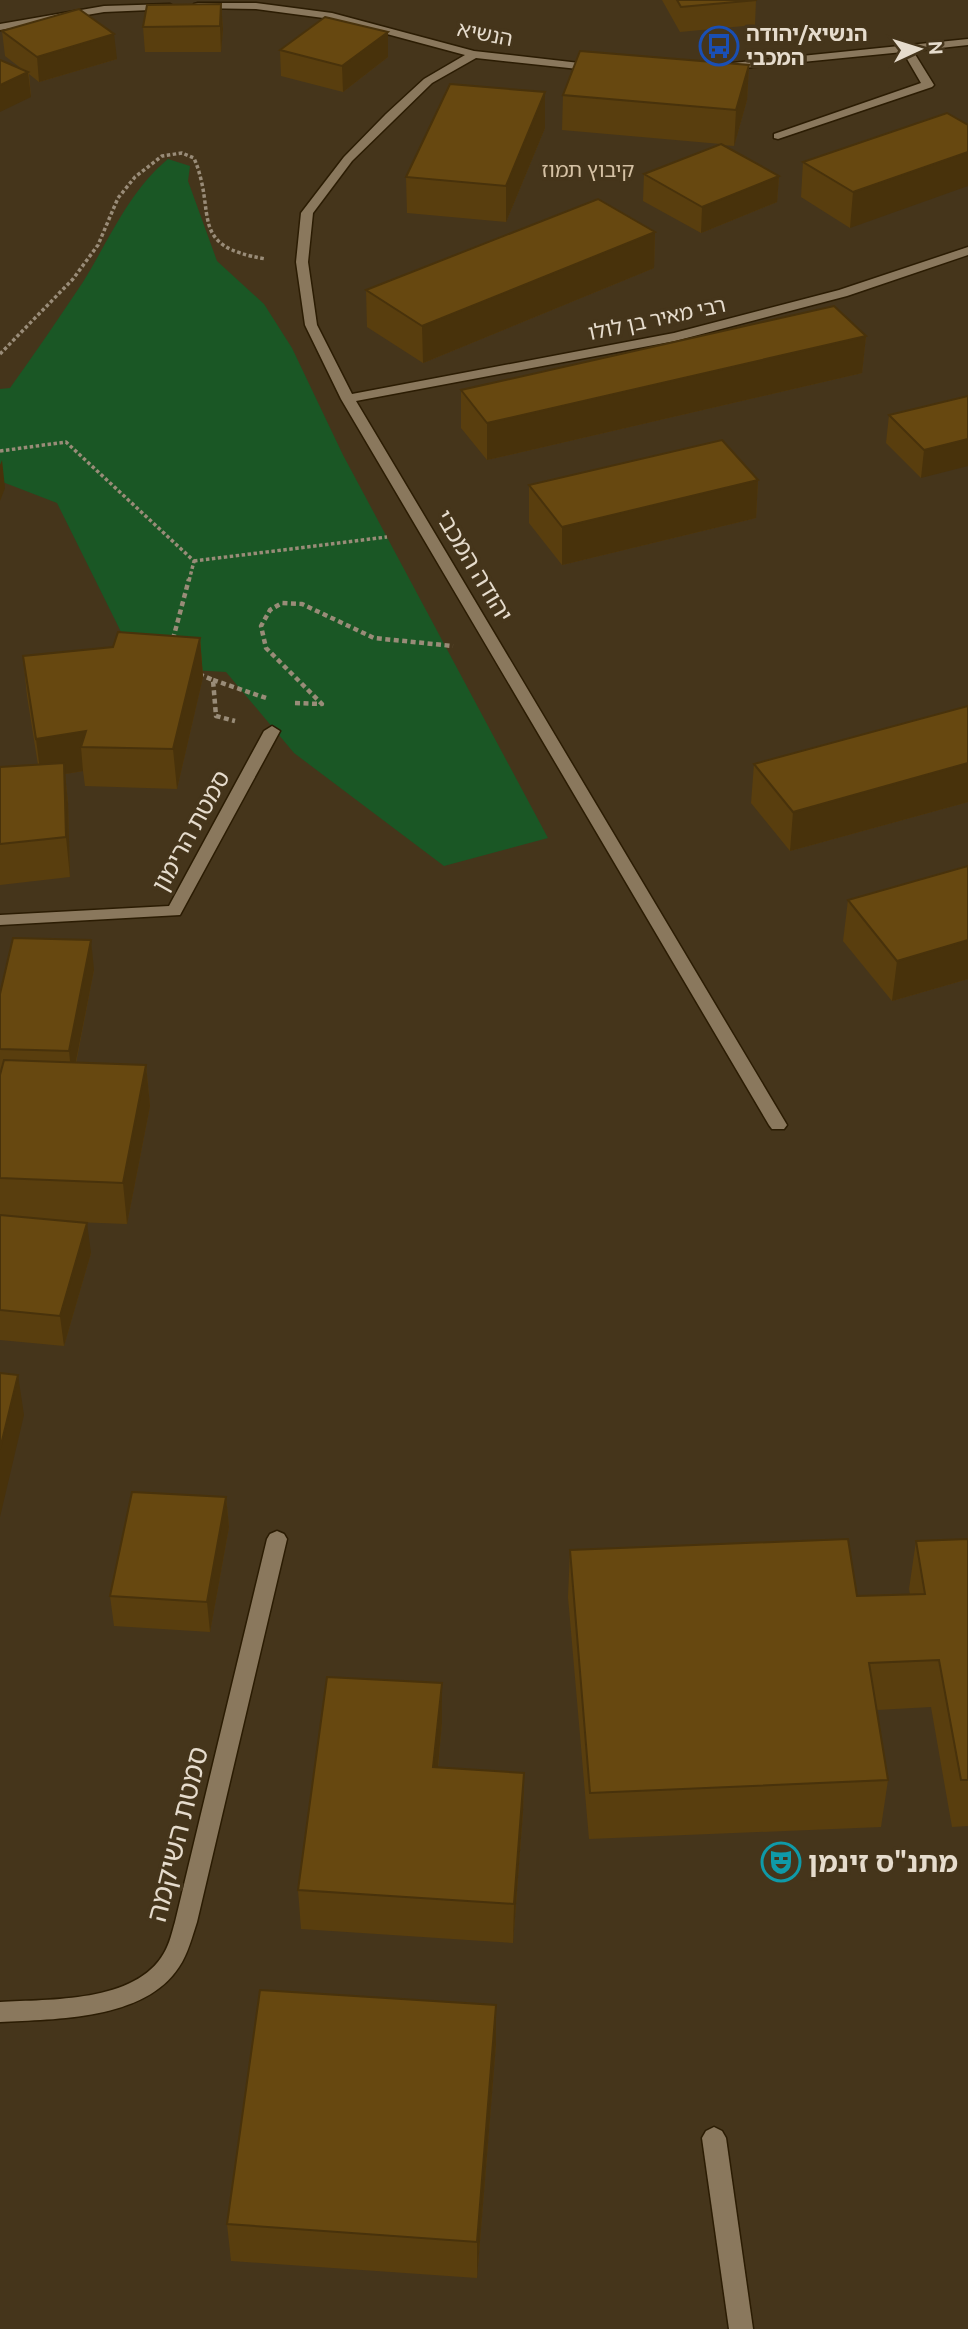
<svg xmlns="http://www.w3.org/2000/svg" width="968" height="2329" viewBox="0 0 968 2329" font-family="Ubuntu,'Noto Sans Hebrew',sans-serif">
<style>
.green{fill:#1a5725}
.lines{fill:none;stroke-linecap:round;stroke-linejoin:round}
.minor-casing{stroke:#2b1c03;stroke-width:3}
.path-far1{stroke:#998c78;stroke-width:3.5;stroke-dasharray:3.5 2.5;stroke-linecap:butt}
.path{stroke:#998c78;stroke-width:4.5;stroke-dasharray:5 3.5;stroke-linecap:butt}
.minor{fill:#8a785d;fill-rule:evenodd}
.wall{fill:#593e0e}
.shaded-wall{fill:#48320b}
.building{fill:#674810;stroke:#48320b;stroke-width:2}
.labels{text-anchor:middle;stroke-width:7;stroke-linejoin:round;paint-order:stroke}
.far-street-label{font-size:21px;fill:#e6dccd;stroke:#45351b}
.far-poi-label{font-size:21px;font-weight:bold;fill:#e6dccd;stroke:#45351b;text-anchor:start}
.far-neighbourhood-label{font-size:21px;fill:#d5c1a4;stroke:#45351b}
.street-label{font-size:24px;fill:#e6dccd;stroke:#45351b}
.near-street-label{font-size:28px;fill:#e6dccd;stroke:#45351b}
.near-poi-label{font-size:28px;font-weight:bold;fill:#e6dccd;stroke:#45351b;text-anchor:start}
</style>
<rect width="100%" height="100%" fill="#45351b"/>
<path class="green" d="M168 159 190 166 188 181 217 261 264 304 292 348 343 455 548 838 444 866 294 753 226 672 122 666 126 642 57 503 0 481V389L10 388C35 353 59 318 83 282 109 240 129 191 168 159Z"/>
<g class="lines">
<defs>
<g id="minor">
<polygon points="198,3 256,3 332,13 474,51 597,65 603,68 597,71 476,58 432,83 352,161 313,213 308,262 317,325 352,394 674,333 839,290 968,247 968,255 847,296 675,341 356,401 787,1125 784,1129 772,1129 769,1125 341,399 305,325 296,262 301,213 344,157 386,114 424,79 465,55 331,19 256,9 194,8 194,4"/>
<polygon points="170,4 175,7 174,9 104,12 0,30 0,24 104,6"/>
<polygon points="968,39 968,45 913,51 934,85 932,87 778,139 774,138 774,134 921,83 903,52 723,70 717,67 723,64"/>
<polygon points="272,726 280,731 180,915 0,925 0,915 169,906 264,731"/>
<path d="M277 1531 284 1534 287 1539 197 1922C192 1937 188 1954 179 1967 145 2020 56 2019 0 2022V2002C49 1999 136 2003 164 1953 170 1943 172 1932 175 1922L267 1539 270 1534Z"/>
<polygon points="714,2127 722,2131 726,2138 753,2329 729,2329 702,2138 706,2131"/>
</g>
</defs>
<use href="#minor" class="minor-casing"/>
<g class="path-far1">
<path d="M0 354 73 279 98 245 118 198 135 177 162 156 182 153 194 158C218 215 186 246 266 259"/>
<polyline points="0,451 66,442 194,561 189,581"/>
<polyline points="194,561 387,537"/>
</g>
<g class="path">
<polyline points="173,639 189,579"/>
<polyline points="199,674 213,680 216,716 235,721"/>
<polyline points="213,680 269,699"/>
<polyline points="295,703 322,704 266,648 261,626 270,610 282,603 302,604 374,638 453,646"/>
</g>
<use href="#minor" class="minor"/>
</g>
<g class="wall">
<polygon points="662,0 756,0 755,25 680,32"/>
<polygon points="221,4 223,29 221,52 145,52 143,27"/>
<polygon points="2,31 117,59 39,82 29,74 31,97 22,69 5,56"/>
<polygon points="388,32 388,57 343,92 281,76 280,50"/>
<polygon points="749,65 747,100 734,146 722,145 779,176 777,202 701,233 643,201 644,174 721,144 562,130 563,95"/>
<polygon points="968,125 850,228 801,197 803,162"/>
<polygon points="545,128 506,222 407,213 406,177"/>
<polygon points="655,232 654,268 423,363 367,327 366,290"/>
<polygon points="866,336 862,373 487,460 461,428 461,390"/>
<polygon points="968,396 921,478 886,443 889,415"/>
<polygon points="758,480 756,518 562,565 529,523 529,485"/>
<polygon points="200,638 203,677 177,789 85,786 83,771 65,774 68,803 70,877 0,885 0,767 38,765 27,696 23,656"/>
<polygon points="968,706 968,802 790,851 751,803 754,764"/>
<polygon points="968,866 968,979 892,1001 843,941 848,900"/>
<polygon points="94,970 76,1063 146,1065 150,1106 127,1224 75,1222 91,1253 64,1346 0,1340 0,994"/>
<polygon points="226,1497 229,1527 210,1632 114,1626 110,1596"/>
<polygon points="968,1539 968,1826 952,1827 931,1707 877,1710 888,1780 881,1827 589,1839 568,1597 570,1550 857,1596 910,1594 909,1589 916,1541"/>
<polygon points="442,1723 438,1768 524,1773 523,1812 513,1943 301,1929 298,1890"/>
<polygon points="496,2044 477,2278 231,2261 227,2224"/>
</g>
<g class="shaded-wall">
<polygon points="221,4 223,29 221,52 220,26"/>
<polygon points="388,32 388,57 343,92 342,66"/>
<polygon points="114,34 117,59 39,82 37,57"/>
<polygon points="749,65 747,100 734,146 736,110"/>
<polygon points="28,72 31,97 0,112 0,85"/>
<polygon points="545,92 545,128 506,222 506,186"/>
<polygon points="968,152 968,186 850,228 853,192"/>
<polygon points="779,176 777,202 701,233 702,207"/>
<polygon points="655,232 654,268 423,363 422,326"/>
<polygon points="866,336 862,373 487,460 487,423"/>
<polygon points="968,439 968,466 921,478 924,450"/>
<polygon points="2,460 5,488 0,501 0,465"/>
<polygon points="758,480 756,518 562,565 562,527"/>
<polygon points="200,638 203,677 177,789 173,749"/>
<polygon points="86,731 81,747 83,771 65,774 68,803 70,877 66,837 41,778 36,739"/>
<polygon points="968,763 968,802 790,851 793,812"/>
<polygon points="91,940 94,970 72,1081 69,1051"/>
<polygon points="968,940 968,979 892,1001 897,961"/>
<polygon points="146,1065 150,1106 127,1224 123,1183"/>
<polygon points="87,1223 91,1253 64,1346 60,1316"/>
<polygon points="18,1375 24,1415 0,1517 0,1449"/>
<polygon points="226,1497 229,1527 210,1632 207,1602"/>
<polygon points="442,1683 442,1723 434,1807 433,1767"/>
<polygon points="524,1773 523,1812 513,1943 514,1904"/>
<polygon points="496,2005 496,2044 477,2278 477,2242"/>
</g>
<g class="building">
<polygon points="677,0 757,0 681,7"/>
<polygon points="221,4 220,26 143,27 147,5"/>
<polygon points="79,9 114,34 37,57 2,31"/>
<polygon points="325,17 388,32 342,66 280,50"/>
<polygon points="580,51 749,65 736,110 563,95"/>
<polygon points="0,60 28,72 0,85"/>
<polygon points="450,84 545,92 506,186 406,177"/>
<polygon points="947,113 968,125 968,152 853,192 803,162"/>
<polygon points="721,144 779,176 702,207 644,174"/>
<polygon points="598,199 655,232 422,326 366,290"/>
<polygon points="834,306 866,336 487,423 461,390"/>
<polygon points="968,396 968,439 924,450 889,415"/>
<polygon points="722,440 758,480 562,527 529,485"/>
<polygon points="118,632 200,638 173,749 81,747 86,731 36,739 23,656 113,647"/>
<polygon points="968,706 968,763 793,812 754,764"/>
<polygon points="64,763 66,837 0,844 0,767"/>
<polygon points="968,866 968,940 897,961 848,900"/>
<polygon points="13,938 91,940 69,1051 0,1049 0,994"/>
<polygon points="4,1060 146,1065 123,1183 0,1178 0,1075"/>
<polygon points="0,1215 87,1223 60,1316 0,1310"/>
<polygon points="0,1373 18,1375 0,1449"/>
<polygon points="132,1492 226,1497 207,1602 110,1596"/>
<polygon points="848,1539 857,1596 925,1594 916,1541 968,1539 968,1780 961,1780 939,1660 869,1663 888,1780 590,1793 570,1550"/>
<polygon points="327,1677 442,1683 433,1767 524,1773 514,1904 298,1890"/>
<polygon points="260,1990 496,2005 477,2242 227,2224"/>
</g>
<defs>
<symbol id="bus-ring" viewBox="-11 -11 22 22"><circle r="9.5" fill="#45351b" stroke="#1a4fb4" stroke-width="1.5"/><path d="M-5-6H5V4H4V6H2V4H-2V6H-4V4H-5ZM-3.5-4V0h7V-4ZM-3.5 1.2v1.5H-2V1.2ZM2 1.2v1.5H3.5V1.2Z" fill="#1a4fb4"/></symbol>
<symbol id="theatre-ring" viewBox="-11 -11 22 22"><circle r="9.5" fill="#45351b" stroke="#0f9aa8" stroke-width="1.5"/><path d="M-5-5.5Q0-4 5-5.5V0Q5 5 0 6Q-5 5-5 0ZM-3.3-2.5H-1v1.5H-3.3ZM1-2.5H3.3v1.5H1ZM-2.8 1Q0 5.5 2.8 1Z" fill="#0f9aa8"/></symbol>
</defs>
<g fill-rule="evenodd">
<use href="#bus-ring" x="697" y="24" width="44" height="44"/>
<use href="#theatre-ring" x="759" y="1840" width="44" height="44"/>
</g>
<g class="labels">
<g class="far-street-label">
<text transform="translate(485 34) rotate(11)" y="7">הנשיא</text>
<text transform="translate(657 319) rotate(-12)" y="7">רבי מאיר בן לולו</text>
</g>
<g class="far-poi-label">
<text x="746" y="41">הנשיא/יהודה<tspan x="746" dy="24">המכבי</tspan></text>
</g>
<g class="far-neighbourhood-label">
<text x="588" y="177">קיבוץ תמוז</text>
</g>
<g class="street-label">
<text transform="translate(474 566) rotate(59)" y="8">יהודה המכבי</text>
<text transform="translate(191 831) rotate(-61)" y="8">סמטת הרימון</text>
</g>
<g class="near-street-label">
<text transform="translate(177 1834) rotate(-76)" y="10">סמטת השיקמה</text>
</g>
<g class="near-poi-label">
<text x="808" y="1872">מתנ"ס זינמן</text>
</g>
</g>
<g transform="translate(919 49) rotate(86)" stroke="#45351b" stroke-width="5" paint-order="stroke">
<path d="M0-5L12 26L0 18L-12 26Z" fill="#e6dccd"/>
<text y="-10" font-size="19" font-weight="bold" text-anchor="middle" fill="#e6dccd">N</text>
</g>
</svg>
